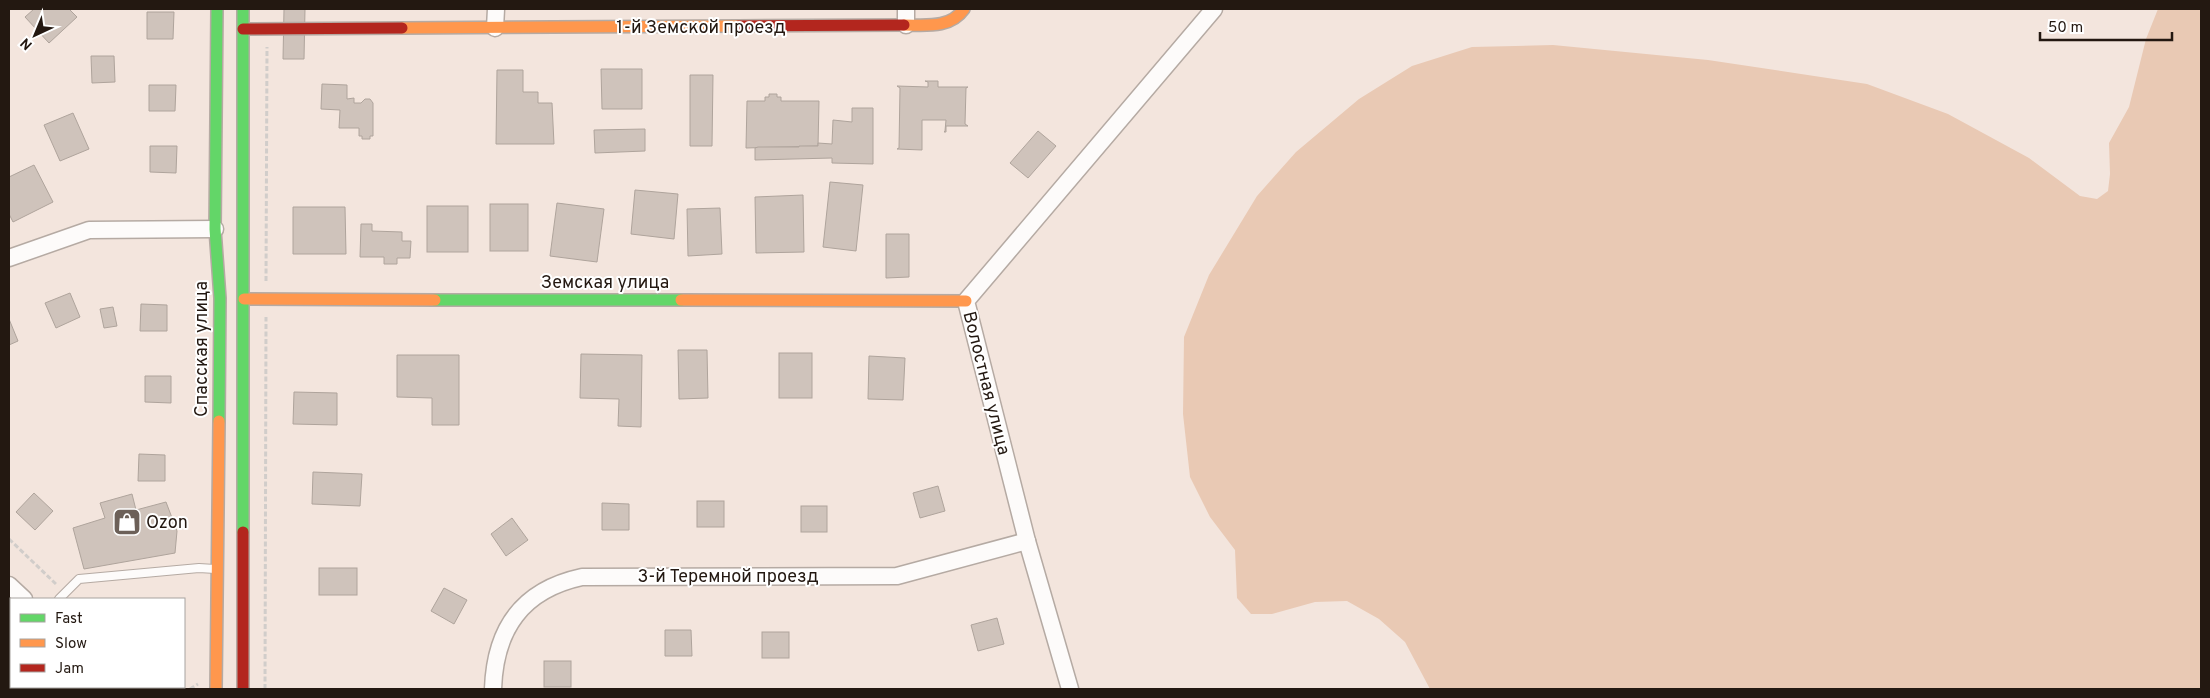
<svg xmlns="http://www.w3.org/2000/svg" width="2210" height="698" viewBox="0 0 2210 698" font-family="Overpass,sans-serif">
<style>
.green{fill:#e9c9b4}
.building{fill:#cfc3bb;stroke:#afa49c}
.lines{fill:none;stroke-linecap:round;stroke-linejoin:round}
.lane-casing{stroke:#b5aaa3;stroke-width:10}
.street-casing{stroke:#b5aaa3;stroke-width:19}
.fast-casing{stroke:#b5aaa3;stroke-width:14}
.slow-casing{stroke:#b5aaa3;stroke-width:14}
.jam-casing{stroke:#b5aaa3;stroke-width:14}
.path{stroke:#d1cdca;stroke-width:3;stroke-dasharray:5 2.5;stroke-linecap:butt}
.lane{stroke:#fdfbfa;stroke-width:8}
.street{stroke:#fdfbfa;stroke-width:16}
.fast{stroke:#63d668;stroke-width:11}
.slow{stroke:#ff974d;stroke-width:11}
.jam{stroke:#b3261e;stroke-width:11}
.labels{text-anchor:middle;stroke-width:4;stroke-linejoin:round;paint-order:stroke}
.street-label{font-size:18px;fill:#231811;stroke:#fff}
.poi-label{font-size:18px;fill:#231811;stroke:#fff;text-anchor:start}
</style>
<rect width="100%" height="100%" fill="#f3e5dd"/>
<polygon class="green" points="2158,9 2201,9 2201,689 1430,689 1405,642 1379,619 1347,601 1315,602 1272,614 1251,614 1237,598 1235,550 1210,517 1190,477 1183,414 1184,337 1209,275 1257,196 1296,152 1359,99 1412,66 1472,47 1553,45 1708,60 1867,84 1948,114 2029,158 2080,196 2097,199 2108,191 2110,174 2109,143 2129,107 2146,39"/>
<g class="building">
<polygon points="34,9 69,9 77,17 49,43 25,17"/>
<polygon points="284,9 305,9 304,59 283,59"/>
<polygon points="147,12 174,12 173,39 147,39"/>
<polygon points="91,56 114,56 115,82 92,83"/>
<polygon points="601,69 642,69 642,109 602,109"/>
<polygon points="497,70 523,70 523,92 538,92 538,103 552,103 554,144 496,144"/>
<polygon points="690,75 713,75 712,146 690,146"/>
<polygon points="925,81 938,81 938,87 968,87 966,88 965,124 968,126 946,126 946,132 944,132 945,131 946,120 922,120 922,150 897,149 899,148 900,88 897,86 928,87 928,82"/>
<polygon points="322,84 347,85 347,99 354,98 354,103 361,103 365,99 370,99 373,103 373,136 370,136 370,139 362,139 362,136 359,136 359,128 339,128 340,110 321,109"/>
<polygon points="149,85 176,85 175,111 149,111"/>
<polygon points="769,94 777,94 777,97 781,97 781,101 819,101 818,146 746,148 747,101 765,101 765,97 769,97"/>
<polygon points="852,108 873,108 873,164 832,163 832,158 755,160 755,148 758,147 799,147 799,146 818,146 818,143 832,144 833,120 852,122"/>
<polygon points="73,113 89,149 60,161 44,125"/>
<polygon points="645,129 645,151 595,153 594,130"/>
<polygon points="1038,131 1056,146 1028,178 1010,163"/>
<polygon points="150,146 177,146 176,173 150,172"/>
<polygon points="34,165 53,202 13,222 9,214 9,177"/>
<polygon points="830,182 863,185 856,251 823,247"/>
<polygon points="635,190 678,194 674,239 631,234"/>
<polygon points="803,195 804,252 756,253 755,197"/>
<polygon points="557,203 604,209 597,262 550,256"/>
<rect x="490" y="204" width="38" height="47"/>
<rect x="427" y="206" width="41" height="46"/>
<polygon points="293,207 345,207 346,254 293,254"/>
<polygon points="720,208 722,254 688,256 687,209"/>
<polygon points="361,224 372,224 372,231 402,232 402,241 411,241 410,258 397,258 397,264 384,264 384,257 360,257"/>
<polygon points="886,234 909,234 909,277 886,278"/>
<polygon points="70,293 80,317 56,328 45,303"/>
<polygon points="141,304 167,305 167,331 140,331"/>
<polygon points="113,307 117,326 104,328 100,309"/>
<polygon points="9,319 18,341 9,345"/>
<polygon points="678,350 707,350 708,398 679,399"/>
<rect x="779" y="353" width="33" height="45"/>
<polygon points="581,354 642,355 641,427 618,426 619,399 580,398"/>
<polygon points="397,355 459,355 459,425 432,425 432,398 397,397"/>
<polygon points="869,356 905,358 903,400 868,399"/>
<polygon points="145,376 171,376 171,403 145,402"/>
<polygon points="294,392 337,393 337,425 293,424"/>
<polygon points="139,454 165,455 165,481 138,481"/>
<polygon points="313,472 362,474 360,506 312,504"/>
<polygon points="938,486 945,511 920,518 913,493"/>
<polygon points="34,493 53,511 35,530 16,512"/>
<polygon points="132,494 136,510 166,502 177,531 175,553 84,569 73,528 105,518 100,503"/>
<rect x="697" y="501" width="27" height="26"/>
<polygon points="602,503 629,504 629,530 602,530"/>
<rect x="801" y="506" width="26" height="26"/>
<polygon points="512,518 528,540 506,556 491,534"/>
<rect x="319" y="568" width="38" height="27"/>
<polygon points="444,588 467,600 454,624 431,611"/>
<polygon points="997,618 1004,644 978,651 971,625"/>
<polygon points="665,630 691,630 692,656 665,656"/>
<rect x="762" y="632" width="27" height="26"/>
<rect x="544" y="661" width="27" height="26"/>
</g>
<g class="lines">
<defs>
<polyline id="lane" points="59,599 79,579 199,568 215,569"/>
<g id="street">
<polyline points="906,9 906,25"/>
<polyline points="495,28 496,9"/>
<polyline points="9,258 89,230 215,229"/>
<polyline points="9,585 24,599"/>
<polyline points="114,687 117,689"/>
<path d="M493 689C495 629 522 590 582 577L897 576 1027 541"/>
<polyline points="1070,689 1027,541 966,301 1214,9"/>
</g>
<g id="fast">
<polyline points="217,9 215,229 220,298 219,421"/>
<polyline points="243,9 243,532"/>
<polyline points="435,300 681,300"/>
</g>
<g id="slow">
<path d="M904 25C925 25 950 29 964 9"/>
<polyline points="402,28 738,26"/>
<polyline points="244,299 435,300"/>
<polyline points="681,300 966,301"/>
<polyline points="216,689 219,421"/>
</g>
<g id="jam">
<polyline points="738,26 904,25"/>
<polyline points="243,29 402,28"/>
<polyline points="243,532 243,689"/>
</g>
</defs>
<use href="#lane" class="lane-casing"/>
<use href="#street" class="street-casing"/>
<use href="#fast" class="fast-casing"/>
<use href="#slow" class="slow-casing"/>
<use href="#jam" class="jam-casing"/>
<g class="path">
<polyline points="266,281 267,47"/>
<polyline points="9,539 57,585"/>
<polyline points="9,633 11,635"/>
<polyline points="64,687 67,689"/>
<polyline points="165,687 168,689"/>
<polyline points="190,689 198,684"/>
<polyline points="265,689 266,317"/>
</g>
<use href="#lane" class="lane"/>
<use href="#street" class="street"/>
<use href="#fast" class="fast"/>
<use href="#slow" class="slow"/>
<use href="#jam" class="jam"/>
</g>
<defs>
<symbol id="shop-square" viewBox="-11 -11 22 22"><rect x="-9" y="-9" width="18" height="18" rx="4" fill="#6c6058" stroke="#fff"/><path d="M-5-2.5h2.3a2.7 3.5 0 0 1 5.4 0H5L5.5 6h-11ZM-1.5-2.5h3a1.5 2.3 0 0 0-3 0Z" fill="#fff"/></symbol>
</defs>
<g fill-rule="evenodd">
<use href="#shop-square" x="111" y="506" width="32" height="32"/>
</g>
<g class="labels">
<g class="street-label">
<text x="701" y="33">1-й Земской проезд</text>
<text x="605" y="288">Земская улица</text>
<text transform="translate(201 349) rotate(-90)" y="6">Спасская улица</text>
<text transform="translate(987 383) rotate(76)" y="6">Волостная улица</text>
<text x="728" y="582">3-й Теремной проезд</text>
</g>
<g class="poi-label">
<text x="146" y="528">Ozon</text>
</g>
</g>
<rect width="2210" height="698" fill="none" stroke="#231811" stroke-width="20"/>
<rect x="10" y="598" width="175" height="90" fill="#ffffff" stroke="#a7a3a0"/>
<rect x="20" y="614" width="25" height="8" fill="#63d668" stroke="#a7a3a0"/>
<text x="55" y="623" font-size="15" fill="#231811">Fast</text>
<rect x="20" y="639" width="25" height="8" fill="#ff974d" stroke="#a7a3a0"/>
<text x="55" y="648" font-size="15" fill="#231811">Slow</text>
<rect x="20" y="664" width="25" height="8" fill="#b3261e" stroke="#a7a3a0"/>
<text x="55" y="673" font-size="15" fill="#231811">Jam</text>
<g transform="translate(35 35) rotate(224)" stroke="#ffffff" stroke-width="4" paint-order="stroke">
<path d="M0-4L9 19L0 12L-9 19Z" fill="#231811"/>
<text y="-8" font-size="14" font-weight="bold" text-anchor="middle" fill="#231811">N</text>
</g>
<path d="M2040 32v8h132v-8" fill="none" stroke="#231811" stroke-width="2.5"/>
<text x="2048" y="32" font-size="15" fill="#231811" stroke="#ffffff" stroke-width="4" paint-order="stroke">50 m</text>
</svg>
